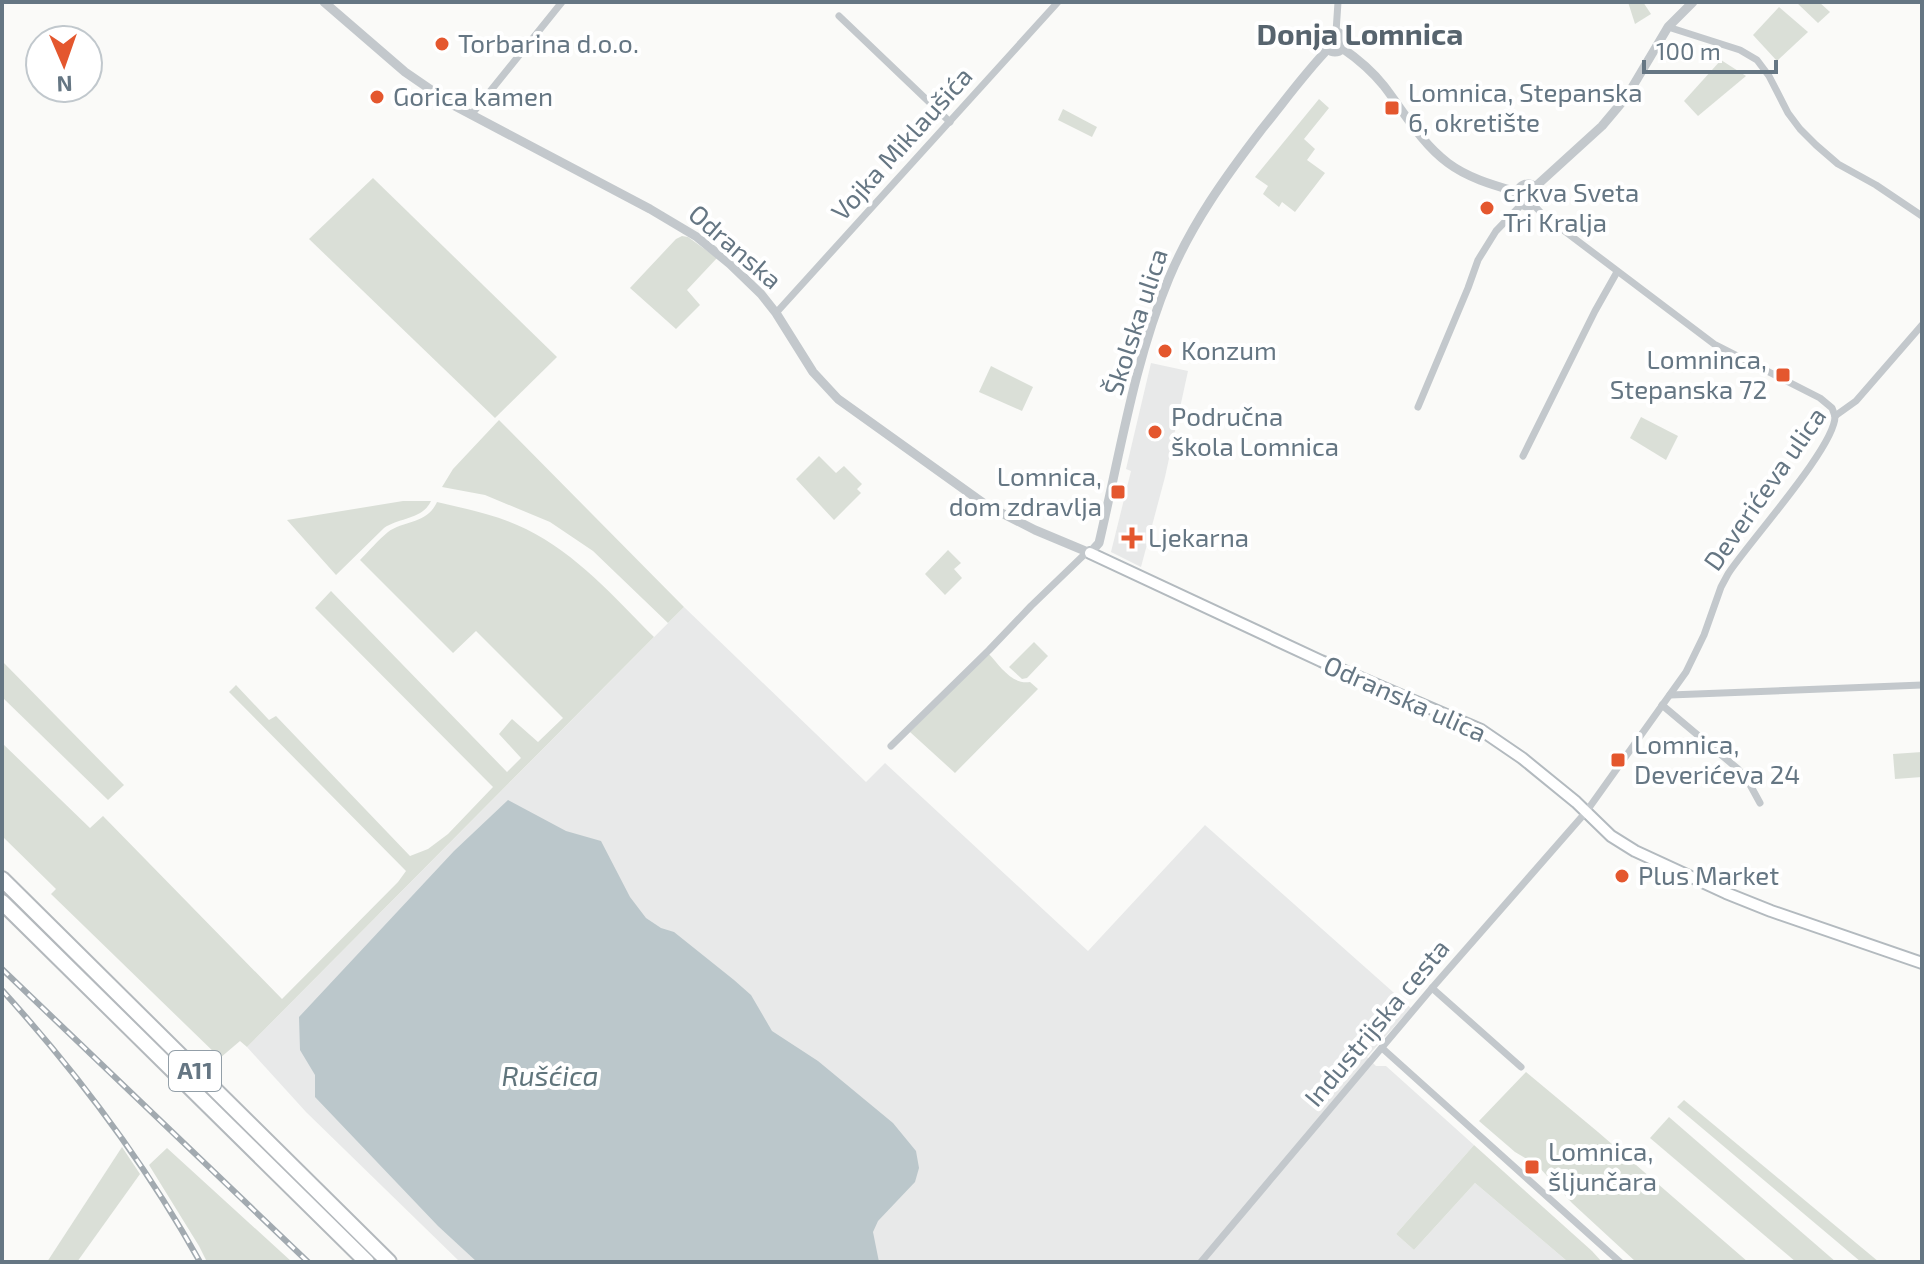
<svg xmlns="http://www.w3.org/2000/svg" width="1924" height="1264" viewBox="0 0 1924 1264" font-family="'Exo 2',sans-serif">
<style>
.built{fill:#e8e9e9}
.green{fill:#dadfd7}
.water{fill:#bbc7cb}
.lines{fill:none;stroke-linecap:round;stroke-linejoin:round}
.secondary-casing{stroke:#b3babf;stroke-width:14}
.motorway-casing{stroke:#b4b9bd;stroke-width:18}
.minor{stroke:#c3c8cc;stroke-width:7}
.tertiary{stroke:#c3c8cc;stroke-width:9}
.secondary{stroke:#fff;stroke-width:10}
.motorway{stroke:#fff;stroke-width:14}
.rail-casing{stroke:#a2aab0;stroke-width:6}
.rail{stroke:#fff;stroke-width:3;stroke-dasharray:9;stroke-linecap:butt}
.poi-dot{fill:#e4572e;stroke:#fff;stroke-width:3}
.labels{text-anchor:middle;stroke-width:8;stroke-linejoin:round;paint-order:stroke}
.shield{fill:#fff;stroke:#939fa8;stroke-width:2}
.shield-label{font-size:24px;font-weight:bold;fill:#657683}
.poi-label{font-size:26px;fill:#657683;stroke:#fff;text-anchor:start}
.street-label{font-size:26px;fill:#657683;stroke:#fff}
.water-label{font-size:28px;font-style:italic;fill:#60757c;stroke:#fff}
.quarter-label{font-size:30px;font-weight:bold;fill:#57646e;stroke:#fff}
</style>
<rect width="100%" height="100%" fill="#fafaf8"/>
<g class="built">
<polygon points="1151,363 1188,371 1165,477 1141,567 1111,552 1131,471 1126,469"/>
<polygon points="684,607 866,782 885,763 1088,951 1205,825 1411,1008 1367,1057 1376,1066 1386,1066 1474,1145 1396,1234 1414,1250 1475,1183 1568,1262 460,1262 306,1112 247,1047"/>
</g>
<g class="green">
<polygon points="1628,2 1643,2 1651,14 1635,24"/>
<polygon points="1796,2 1819,2 1830,12 1818,23"/>
<polygon points="1779,7 1808,32 1777,61 1753,35"/>
<polygon points="1721,60 1746,76 1698,116 1684,101"/>
<polygon points="1319,99 1329,108 1304,139 1315,149 1307,160 1325,173 1295,212 1282,202 1279,207 1263,194 1268,186 1255,177"/>
<polygon points="1063,109 1097,127 1092,137 1058,120"/>
<polygon points="373,178 557,357 495,418 309,239"/>
<polygon points="682,236 688,237 717,258 687,290 700,305 676,329 630,288 676,239"/>
<polygon points="991,366 1033,387 1022,411 979,392"/>
<polygon points="1641,417 1678,436 1666,460 1630,438"/>
<polygon points="499,420 684,607 668,623 593,551 550,522 485,495 442,487 453,469"/>
<polygon points="819,456 836,473 844,466 862,484 857,489 861,493 834,520 796,479"/>
<path d="M403 501H431C422 520 400 517 384 528L336 575 287 520Z"/>
<path d="M437 502C467 509 498 515 526 529 577 554 615 598 654 637L247 1047 240 1041 220 1058 51 894 56 889 2 836V743L90 828 103 816 282 999 398 882 406 871 229 692 236 685 269 720 276 716 410 856 428 849 448 834 493 787 315 608 331 591 507 772 521 758 499 734 512 719 538 742 563 718 476 631 453 653 360 560C369 551 378 540 388 532 405 520 427 524 437 502Z"/>
<polygon points="948,550 961,563 954,569 962,578 945,595 925,574"/>
<polygon points="1034,642 1048,656 1027,678 1022,679 1009,667"/>
<path d="M988 653C1000 666 1012 685 1030 682L1038 689 955 773 910 732Z"/>
<polygon points="2,661 124,785 108,800 2,697"/>
<polygon points="1922,752 1922,777 1895,779 1893,754"/>
<polygon points="1526,1072 1598,1132 1748,1262 1636,1262 1572,1203 1537,1165 1515,1152 1479,1121"/>
<polygon points="1684,1100 1879,1262 1861,1262 1677,1107"/>
<polygon points="1669,1117 1836,1262 1796,1262 1650,1138"/>
<polygon points="1474,1145 1592,1251 1602,1262 1568,1262 1475,1183 1414,1250 1396,1234"/>
<polygon points="122,1147 140,1174 77,1262 47,1262"/>
<polygon points="167,1148 292,1262 207,1262 199,1246 149,1165"/>
</g>
<polygon class="water" points="508,800 566,831 601,841 630,897 646,918 661,928 674,932 734,980 751,995 772,1031 818,1061 893,1123 916,1151 919,1168 915,1182 878,1221 873,1232 879,1262 477,1262 438,1226 315,1097 315,1075 300,1050 299,1017 454,851"/>
<g class="lines">
<defs>
<polyline id="secondary" points="1090,553 1321,661 1481,730 1522,758 1576,802 1611,836 1635,851 1726,893 1771,911 1922,963"/>
<g id="motorway">
<polyline points="2,879 389,1262"/>
<polyline points="2,902 367,1262"/>
</g>
</defs>
<use href="#secondary" class="secondary-casing"/>
<use href="#motorway" class="motorway-casing"/>
<g class="minor">
<polyline points="839,16 950,122"/>
<polyline points="1668,27 1740,50 1757,60 1769,76 1788,113 1800,129 1816,145 1838,164 1876,185 1922,216"/>
<polyline points="1336,32 1338,2"/>
<polyline points="471,115 562,2"/>
<polyline points="1533,204 1542,214 1714,344 1820,398 1832,408 1835,416"/>
<polyline points="776,313 1058,2"/>
<polyline points="1418,407 1468,288 1478,260 1496,231 1522,204"/>
<polyline points="1835,416 1856,401 1922,325"/>
<polyline points="1523,456 1595,311 1617,272"/>
<polyline points="1670,695 1922,685"/>
<polyline points="1662,705 1738,769 1748,781 1760,803"/>
<polyline points="891,746 989,650 1031,606 1087,552"/>
<polyline points="1432,988 1521,1067"/>
<polyline points="1382,1048 1620,1262"/>
<path d="M1201 1262 1432 988 1586 812 1686 672 1704 635 1721 587 1728 574C1748 543 1836 446 1835 416"/>
</g>
<g class="tertiary">
<path d="M324 2 405 72 453 105 650 209 697 237 730 264 761 294 776 313 813 372 838 399 986 505 1035 530 1090 553 1099 543C1120 454 1134 362 1169 278 1192 223 1226 176 1262 129 1284 102 1304 74 1328 49"/>
<circle cx="1335" cy="42" r="10"/>
<path d="M1342 48C1358 59 1372 71 1384 86 1404 112 1421 143 1448 163 1468 178 1493 185 1517 192"/>
<circle cx="1528" cy="195" r="11"/>
<polyline points="1535,187 1602,126 1618,107 1627,96 1668,27 1693,2"/>
</g>
<use href="#secondary" class="secondary"/>
<use href="#motorway" class="motorway"/>
<defs>
<g id="rail">
<polyline points="2,969 308,1262"/>
<path d="M2 990C78 1074 145 1163 200 1262"/>
</g>
</defs>
<use href="#rail" class="rail-casing"/>
<use href="#rail" class="rail"/>
</g>
<g class="poi-dot">
<circle cx="442" cy="44" r="8"/>
<circle cx="377" cy="97" r="8"/>
<rect x="1384" y="100" width="16" height="16" rx="4"/>
<circle cx="1487" cy="208" r="8"/>
<circle cx="1165" cy="351" r="8"/>
<rect x="1775" y="367" width="16" height="16" rx="4"/>
<circle cx="1155" cy="432" r="8"/>
<rect x="1110" y="484" width="16" height="16" rx="4"/>
<path d="M1128 526h8v8h8v8h-8v8h-8v-8h-8v-8h8z"/>
<rect x="1610" y="752" width="16" height="16" rx="4"/>
<circle cx="1622" cy="876" r="8"/>
<rect x="1524" y="1159" width="16" height="16" rx="4"/>
</g>
<g class="labels">
<rect class="shield" x="169" y="1051" width="52" height="40" rx="6"/>
<g class="shield-label">
<text x="195" y="1079">A11</text>
</g>
<g class="poi-label">
<text x="458" y="53">Torbarina d.o.o.</text>
<text x="1408" y="102">Lomnica, Stepanska<tspan x="1408" dy="30">6, okretište</tspan></text>
<text x="393" y="106">Gorica kamen</text>
<text x="1503" y="202">crkva Sveta<tspan x="1503" dy="30">Tri Kralja</tspan></text>
<text x="1181" y="360">Konzum</text>
<text x="1767" y="369" text-anchor="end">Lomninca,<tspan x="1767" dy="30">Stepanska 72</tspan></text>
<text x="1171" y="426">Područna<tspan x="1171" dy="30">škola Lomnica</tspan></text>
<text x="1102" y="486" text-anchor="end">Lomnica,<tspan x="1102" dy="30">dom zdravlja</tspan></text>
<text x="1148" y="547">Ljekarna</text>
<text x="1634" y="754">Lomnica,<tspan x="1634" dy="30">Deverićeva 24</tspan></text>
<text x="1638" y="885">Plus Market</text>
<text x="1548" y="1161">Lomnica,<tspan x="1548" dy="30">šljunčara</tspan></text>
</g>
<g class="street-label">
<text transform="translate(902 144) rotate(-48)" y="9">Vojka Miklaušića</text>
<text transform="translate(735 247) rotate(41)" y="9">Odranska</text>
<text transform="translate(1136 322) rotate(-72)" y="9">Školska ulica</text>
<text transform="translate(1765 489) rotate(-55)" y="9">Deverićeva ulica</text>
<text transform="translate(1405 699) rotate(24)" y="9">Odranska ulica</text>
<text transform="translate(1377 1023) rotate(-50)" y="9">Industrijska cesta</text>
</g>
<g class="water-label">
<text x="550" y="1086">Rušćica</text>
</g>
<g class="quarter-label">
<text x="1360" y="45">Donja Lomnica</text>
</g>
</g>
<rect width="1924" height="1264" fill="none" stroke="#657683" stroke-width="8"/>
<g transform="translate(64 64) rotate(178)"><circle r="38" fill="#ffffff" stroke="#c1c8cd" stroke-width="2"/>
<path d="M0-6L14 30L0 20L-14 30Z" fill="#e4572e"/>
<text y="-12" font-size="22" font-weight="bold" text-anchor="middle" fill="#657683">N</text>
</g>
<path d="M1644 60v12h132v-12" fill="none" stroke="#657683" stroke-width="4"/>
<text x="1656" y="60" font-size="24" fill="#657683" stroke="#ffffff" stroke-width="6" paint-order="stroke">100 m</text>
</svg>
